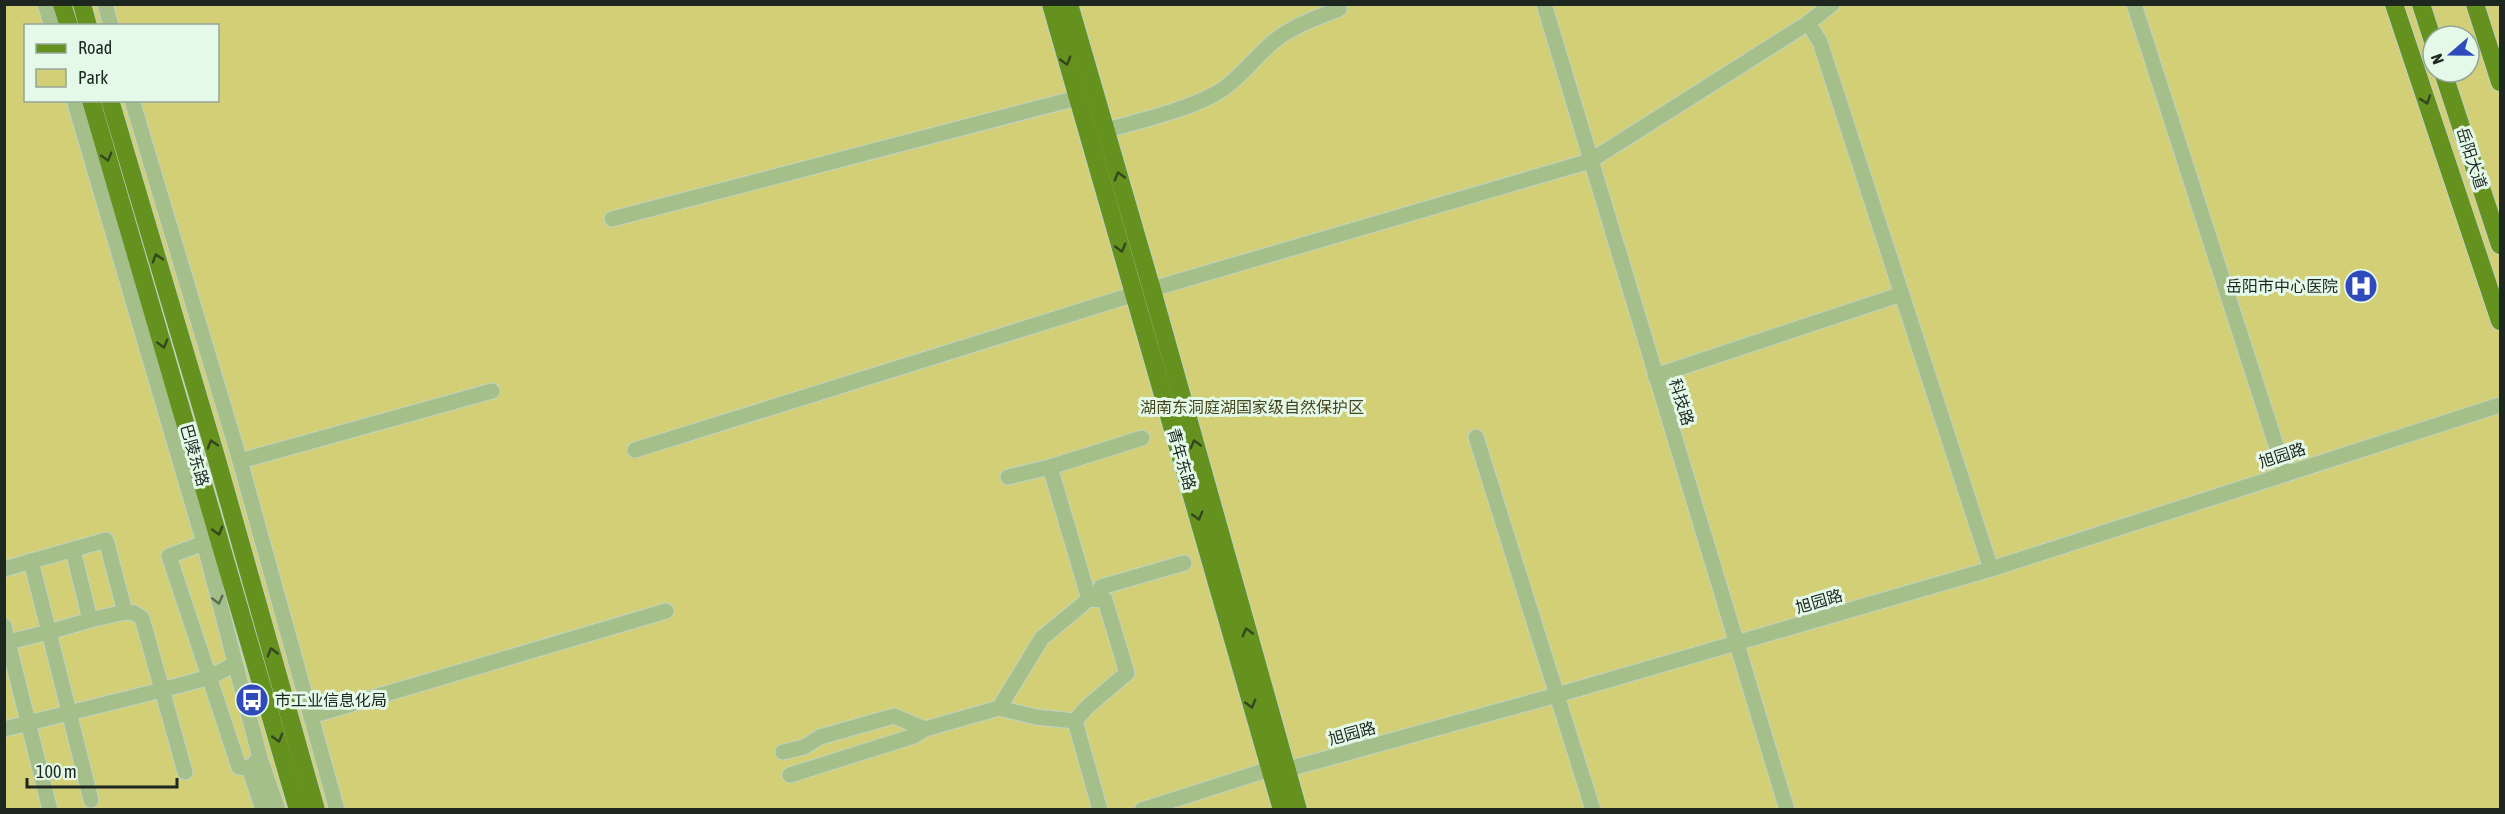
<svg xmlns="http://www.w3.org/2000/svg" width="2505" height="814" viewBox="0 0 2505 814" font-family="'Asap Condensed','Noto Sans SC',sans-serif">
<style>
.green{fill:#d3cf77;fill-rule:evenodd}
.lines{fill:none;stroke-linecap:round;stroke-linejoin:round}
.minor-casing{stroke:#c0d3c4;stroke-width:17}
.major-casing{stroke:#c0d3c4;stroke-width:20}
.minor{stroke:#a5bf8a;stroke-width:15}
.major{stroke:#65911f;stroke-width:18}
.oneway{stroke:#334620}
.oneway2{stroke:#5b6b50}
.labels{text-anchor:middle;stroke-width:6;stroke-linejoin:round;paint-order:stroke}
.street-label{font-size:16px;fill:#1e2620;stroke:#e4f9e8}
.poi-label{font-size:16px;fill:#1e2620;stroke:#e4f9e8;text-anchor:end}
.park-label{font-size:16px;fill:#47451e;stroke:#e4f9e8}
</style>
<rect width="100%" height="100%" fill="#e4f9e8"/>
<path class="green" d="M5 5H2500V809L5 810ZM26 26H218V100H26ZM2433 36H2469V72H2433Z"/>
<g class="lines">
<defs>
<g id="minor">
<polyline points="45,4 52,26"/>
<polyline points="105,4 111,26"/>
<polyline points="1544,4 1787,810"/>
<polyline points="2134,4 2285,473"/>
<polyline points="1808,23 1820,42 1991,569"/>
<polyline points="74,100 204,543 260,758 278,810"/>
<polyline points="132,100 240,461 337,810"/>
<path d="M1097 133C1136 121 1179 113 1215 94 1238 81 1253 59 1273 42 1292 26 1316 18 1339 9"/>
<polyline points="612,219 1077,98"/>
<polyline points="1655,376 1902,294"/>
<polyline points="1476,437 1593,810"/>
<polyline points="635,450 1135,294 1590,161 1808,23 1832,4"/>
<polyline points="240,461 492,391"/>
<polyline points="1008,477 1050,467"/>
<polyline points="204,543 169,556 239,767 249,768 260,758"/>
<polyline points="73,550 90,620 125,612"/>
<polyline points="31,561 49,632 90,620"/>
<polyline points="4,569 106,540 125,612 134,613 142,618 185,772"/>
<polyline points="1101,587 1184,563"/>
<polyline points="1089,599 1050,467 1142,438"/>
<polyline points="4,626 8,642 49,632 91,800"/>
<polyline points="4,643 8,642 50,810"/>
<polyline points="999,708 1042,638 1089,599 1105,600 1127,673 1087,707 1075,721"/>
<polyline points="311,716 666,611"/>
<polyline points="4,729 162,690 210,677 235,664"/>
<polyline points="783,752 804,747 820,737 894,716 925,729"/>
<polyline points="249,768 263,810"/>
<polyline points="790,775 914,736 925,729 999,708 1036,717 1075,721 1100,810"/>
<polyline points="1142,810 1270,769 1285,770 1557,695 1991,569 2500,405"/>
</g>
<g id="major">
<polyline points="62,4 69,26"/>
<polyline points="82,4 88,26"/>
<polyline points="1051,4 1282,810"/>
<polyline points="1069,4 1152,290 1298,810"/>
<polyline points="2394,4 2500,321"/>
<polyline points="2421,4 2433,41"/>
<polyline points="2475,4 2500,82"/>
<polyline points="2443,72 2500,245"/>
<polyline points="91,100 298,810"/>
<polyline points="110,100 217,460 316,810"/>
</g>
</defs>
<use href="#minor" class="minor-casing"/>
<use href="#major" class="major-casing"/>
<use href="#minor" class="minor"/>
<use href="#major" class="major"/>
</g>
<defs><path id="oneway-chevron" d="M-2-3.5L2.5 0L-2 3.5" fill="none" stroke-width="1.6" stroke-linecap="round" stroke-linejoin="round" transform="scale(1.5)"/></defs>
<g class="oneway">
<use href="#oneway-chevron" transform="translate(1066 61) rotate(74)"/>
<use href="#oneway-chevron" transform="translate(2426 100) rotate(71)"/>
<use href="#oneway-chevron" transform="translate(107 157) rotate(74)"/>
<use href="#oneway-chevron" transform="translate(1119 176) rotate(-106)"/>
<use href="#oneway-chevron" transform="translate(1121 248) rotate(74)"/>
<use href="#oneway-chevron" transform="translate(157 258) rotate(-107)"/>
<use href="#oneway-chevron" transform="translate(163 344) rotate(74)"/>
<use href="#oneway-chevron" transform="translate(212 444) rotate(-107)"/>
<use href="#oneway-chevron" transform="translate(1195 444) rotate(-105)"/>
<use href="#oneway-chevron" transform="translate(1198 516) rotate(74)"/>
<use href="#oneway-chevron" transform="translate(218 531) rotate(74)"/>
<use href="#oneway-chevron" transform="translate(1247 632) rotate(-105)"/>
<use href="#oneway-chevron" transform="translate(272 652) rotate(-106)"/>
<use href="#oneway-chevron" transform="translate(1251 704) rotate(74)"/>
<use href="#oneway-chevron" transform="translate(278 738) rotate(74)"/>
</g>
<use class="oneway2" href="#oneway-chevron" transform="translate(218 600) rotate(76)"/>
<defs>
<symbol id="hospital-disc" viewBox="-11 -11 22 22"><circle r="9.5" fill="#2f4abb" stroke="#e4f9e8"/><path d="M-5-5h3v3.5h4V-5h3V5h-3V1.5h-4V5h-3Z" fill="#fff"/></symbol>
<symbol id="bus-disc" viewBox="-11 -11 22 22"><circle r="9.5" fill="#2f4abb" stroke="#e4f9e8"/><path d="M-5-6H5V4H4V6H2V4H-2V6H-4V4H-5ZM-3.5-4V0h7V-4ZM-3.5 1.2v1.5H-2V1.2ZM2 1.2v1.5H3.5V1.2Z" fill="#fff"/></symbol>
</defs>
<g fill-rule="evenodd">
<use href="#hospital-disc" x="2342" y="267" width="38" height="38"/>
<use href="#bus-disc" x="233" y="681" width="38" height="38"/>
</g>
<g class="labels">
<g class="street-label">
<text transform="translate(2472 158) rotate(72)" y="6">岳阳大道</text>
<text transform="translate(1682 402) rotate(73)" y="6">科技路</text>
<text transform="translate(195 455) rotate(74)" y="6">巴陵东路</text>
<text transform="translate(2282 455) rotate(-18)" y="6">旭园路</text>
<text transform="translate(1182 459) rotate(74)" y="6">青年东路</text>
<text transform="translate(1819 601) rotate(-16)" y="6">旭园路</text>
<text transform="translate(1352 733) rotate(-15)" y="6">旭园路</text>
</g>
<g class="poi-label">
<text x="2338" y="292">岳阳市中心医院</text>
<text x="275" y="706" text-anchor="start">市工业信息化局</text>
</g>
<g class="park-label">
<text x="1252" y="413">湖南东洞庭湖国家级自然保护区</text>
</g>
</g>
<rect width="2505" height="814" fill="none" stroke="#1e2620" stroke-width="12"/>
<rect x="24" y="24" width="195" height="78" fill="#e4f9e8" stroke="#95a598" stroke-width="1.5"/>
<rect x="36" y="44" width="30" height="9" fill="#65911f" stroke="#95a598" stroke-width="1.5"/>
<text x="78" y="54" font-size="18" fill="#1e2620">Road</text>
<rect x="36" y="69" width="30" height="18" fill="#d3cf77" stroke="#95a598" stroke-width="1.5"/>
<text x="78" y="84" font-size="18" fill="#1e2620">Park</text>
<g transform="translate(2451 54) rotate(250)"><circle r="28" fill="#e4f9e8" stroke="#95a598" stroke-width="1.5"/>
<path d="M0-4.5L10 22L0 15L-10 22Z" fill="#2f4abb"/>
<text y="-9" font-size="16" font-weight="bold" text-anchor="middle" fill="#1e2620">N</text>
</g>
<path d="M27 778v9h150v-9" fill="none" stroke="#1e2620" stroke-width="3"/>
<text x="36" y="778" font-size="18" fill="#1e2620" stroke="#e4f9e8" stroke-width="4.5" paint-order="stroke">100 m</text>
</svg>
